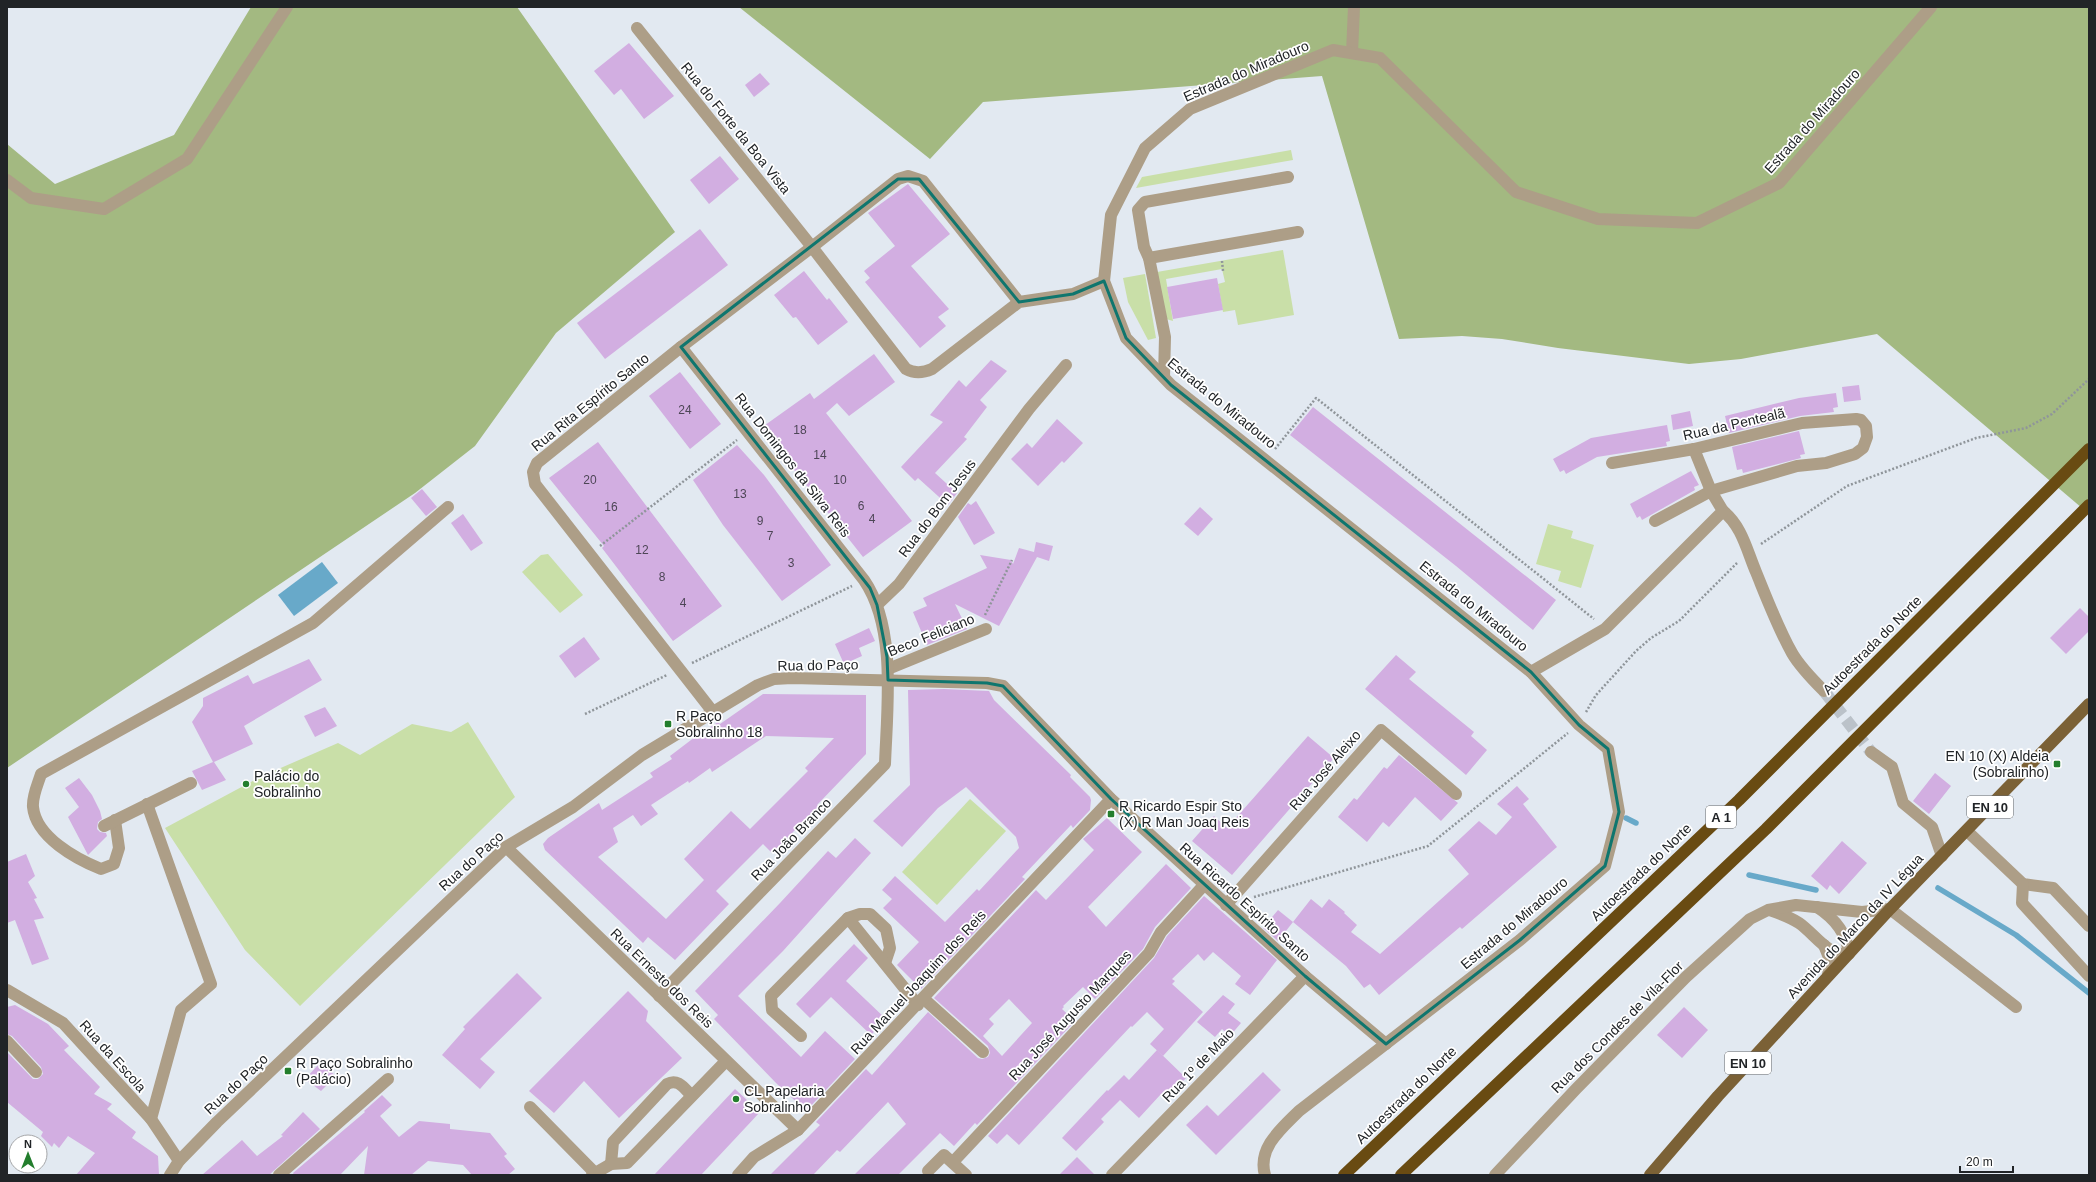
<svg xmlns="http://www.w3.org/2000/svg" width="2096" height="1182" viewBox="0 0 2096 1182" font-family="Arial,sans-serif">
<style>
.green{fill:#c9dfa8}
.forest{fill:#a3b981}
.water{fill:#68a9c9}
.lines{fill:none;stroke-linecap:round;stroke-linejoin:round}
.stream{stroke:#68a9c9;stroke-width:5.5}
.building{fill:#d2aee1;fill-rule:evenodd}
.minor-tunnel{stroke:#bbc2c9;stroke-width:12;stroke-dasharray:12 6;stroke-linecap:butt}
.path{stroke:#8f959a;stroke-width:2.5;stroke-dasharray:2 2;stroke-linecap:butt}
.minor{stroke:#ad9e87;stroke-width:12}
.major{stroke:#7b6136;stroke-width:12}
.highway{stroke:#694b12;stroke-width:12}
.marked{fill:none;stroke:#0f766e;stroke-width:3;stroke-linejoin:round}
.poi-dot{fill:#237e2d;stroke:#fff;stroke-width:1.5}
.labels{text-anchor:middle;stroke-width:3.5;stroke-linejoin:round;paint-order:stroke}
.number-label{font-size:12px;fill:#4d4656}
.shield{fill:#fff;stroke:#646668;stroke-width:1}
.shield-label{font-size:13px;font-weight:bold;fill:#212427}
.street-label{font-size:14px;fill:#212427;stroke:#fff}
.poi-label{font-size:14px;fill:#212427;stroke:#fff;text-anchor:start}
</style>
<rect width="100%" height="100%" fill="#e2e9f1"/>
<g class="green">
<polygon points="1291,150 1293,160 1136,188 1142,177"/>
<polygon points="1283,250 1294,315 1238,325 1235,310 1223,312 1218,284 1225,282 1222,269 1166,279 1173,321 1166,319 1157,272"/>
<polygon points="1145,274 1156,338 1148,340 1128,302 1123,278"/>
<polygon points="1548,524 1573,531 1571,538 1594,545 1581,588 1558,581 1561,571 1536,564"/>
<polygon points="548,554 583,595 560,613 522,572 541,555"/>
<polygon points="468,722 515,797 300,1006 245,950 165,828 260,777 338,743 360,755 412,724 451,732"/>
<polygon points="970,799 1006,831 937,905 902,872"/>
</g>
<g class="forest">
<polygon points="251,7 517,7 675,232 556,333 475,446 415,493 7,768 7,144 55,184 174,135"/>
<polygon points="739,7 2089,7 2089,514 1877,334 1741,359 1689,364 1558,348 1502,339 1462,336 1399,339 1322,76 983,102 930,159"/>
</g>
<polygon class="water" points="322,562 338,583 294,616 278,595"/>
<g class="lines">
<g class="stream">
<polyline points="1626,818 1636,823"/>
<polyline points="1749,875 1816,890"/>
<polyline points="1938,888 2016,935 2089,993"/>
</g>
</g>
<g class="building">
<polygon points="629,43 674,96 644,119 621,89 614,95 594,71"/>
<polygon points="760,73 770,84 754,97 745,85"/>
<polygon points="720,156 739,179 709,204 690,180"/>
<polygon points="908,184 950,234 911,266 949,309 938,317 946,326 920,348 865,282 870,278 864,271 895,246 868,213"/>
<polygon points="700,229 728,265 605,359 577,323"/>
<polygon points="804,271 827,300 829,298 848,322 818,345 796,317 793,318 774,295"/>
<polygon points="1217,278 1223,310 1173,319 1167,287"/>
<polygon points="874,354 895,382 849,416 837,403 826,413 912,521 863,557 761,428 810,393 814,399"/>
<polygon points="991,360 1007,371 980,400 987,407 964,437 967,439 935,473 957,493 948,505 918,478 915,481 901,467 943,422 930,415 959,380 966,387"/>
<polygon points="680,372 721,424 690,449 649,396"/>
<polygon points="1859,385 1861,400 1844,402 1842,387"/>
<polygon points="1836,393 1838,407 1833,408 1834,412 1800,416 1729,433 1725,416 1799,398"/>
<polygon points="1313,407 1556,600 1533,630 1456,566 1290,435"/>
<polygon points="1690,411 1693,426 1673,430 1671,415"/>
<polygon points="1057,419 1083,443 1064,463 1062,461 1038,486 1011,459 1027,443 1032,448"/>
<polygon points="1667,425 1670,441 1666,442 1667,446 1597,457 1566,474 1564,470 1560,472 1553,459 1591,438"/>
<polygon points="1799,431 1805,454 1800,455 1801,458 1743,473 1742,469 1737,470 1732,447"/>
<polygon points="598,442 722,606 673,641 602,548 604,546 549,478"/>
<polygon points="737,445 764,475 831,565 782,601 723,525 693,480"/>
<polygon points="1691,471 1699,485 1694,487 1695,490 1642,520 1640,516 1637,518 1630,504"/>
<polygon points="422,489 437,507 426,516 411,498"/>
<polygon points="976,501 995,533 974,545 958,517 968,503 971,505"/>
<polygon points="1200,507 1213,519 1198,536 1184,524"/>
<polygon points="463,514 483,543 471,551 451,523"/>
<polygon points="1036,542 1053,546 1049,561 1037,557 999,626 955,604 967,629 927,645 913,612 927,606 923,598 987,568 980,555 1011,560 1013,564 1019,548 1034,552"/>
<polygon points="2080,608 2089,617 2089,631 2066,654 2050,638"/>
<polygon points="869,628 875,641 859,648 862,656 844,664 835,644"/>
<polygon points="584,637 600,659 575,678 559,656"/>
<polygon points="1396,655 1416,672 1409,679 1474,732 1471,736 1487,750 1466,775 1365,689"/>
<polygon points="309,659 322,680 244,726 253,744 214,762 226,780 202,790 192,771 213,762 192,722 203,706 203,698 248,675 253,684"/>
<polygon points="944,689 989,691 994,700 1071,775 1070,777 1090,797 1091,800 1090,810 1073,828 1071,825 1022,877 1025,879 921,989 897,965 919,942 883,908 892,899 882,890 895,876 945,922 977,889 979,891 1019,848 1016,837 966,787 938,808 902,847 873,821 910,785 908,690"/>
<path d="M763 694 866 695V754L817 805 819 806 772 853 763 844 716 891 729 904 675 960 648 937 643 943 545 850 543 844 548 838 599 803 602 810 653 777 650 773 672 759 670 756 691 740 718 722 720 724ZM766 736 834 738 805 768 808 771 750 829 731 811 684 859 704 880 666 919 598 857 618 842 613 828 633 815 641 826 658 814 651 805 688 781 689 783 710 768 712 772Z"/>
<polygon points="325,707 337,726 315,737 304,716"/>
<polygon points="1308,736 1334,758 1232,875 1192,841 1214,816 1227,828"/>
<polygon points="1399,755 1458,803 1441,821 1415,797 1389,827 1383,822 1367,842 1338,817 1354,798 1357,800 1384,767 1387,769"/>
<polygon points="1935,773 1951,786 1929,814 1913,801"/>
<polygon points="79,778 92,795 100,811 102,819 98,822 97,829 100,832 106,833 107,836 88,855 68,817 79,807 65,788"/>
<polygon points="1517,786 1529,799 1523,804 1557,847 1462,929 1460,927 1379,995 1370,984 1364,988 1346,966 1293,922 1311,899 1322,908 1329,899 1345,912 1344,913 1357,925 1351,932 1380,954 1469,874 1448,850 1479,821 1496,835 1512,817 1497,804"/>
<path d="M1107 818 1142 852 1088 907 1106 927 1166 864 1191 888 1155 927 1143 949 1095 999 1083 987 1063 1006 1064 1007 1062 1009 1075 1021 977 1125 975 1123 954 1146 940 1133 898 1175H854L906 1124 888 1102 840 1152 837 1150 813 1175H770L820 1125 816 1122 866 1069 872 1075 928 1012 978 1058 982 1059 988 1057 990 1053 988 1046 934 998 1036 890 1046 900 1094 850 1083 839ZM1009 999 1032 1023 1002 1056 983 1036 994 1024 989 1019Z"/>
<polygon points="855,838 871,853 783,951 738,996 801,1057 825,1031 855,1059 806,1111 777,1084 714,1019 718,1015 695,991 780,903 828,851 836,858"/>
<polygon points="1842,841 1867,863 1839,894 1830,885 1827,890 1811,876"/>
<polygon points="26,854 35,876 28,882 37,898 34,899 44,918 34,920 49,959 32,965 15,920 7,923 7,862"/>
<polygon points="1204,896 1277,960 1250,995 1235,984 1241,976 1213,952 1204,961 1198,954 1172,979 1175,981 1172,984 1203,1012 1163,1056 1150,1044 1164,1029 1147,1012 1132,1027 1131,1026 1019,1145 1007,1134 997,1144 988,1136 1154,958 1167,936"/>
<polygon points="1278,910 1293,922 1278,941 1263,928"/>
<polygon points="854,944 868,958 846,981 886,1019 871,1035 831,997 810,1018 796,1004"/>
<polygon points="517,973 542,998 480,1059 495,1072 480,1089 442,1055 465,1029 463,1027"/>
<polygon points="628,991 648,1011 646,1021 682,1058 619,1118 584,1081 554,1113 529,1091"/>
<polygon points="1223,995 1235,1004 1228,1013 1241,1023 1230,1036 1222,1029 1215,1037 1197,1022"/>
<polygon points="15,1005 48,1024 69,1046 64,1050 100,1087 94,1094 112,1104 107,1109 136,1132 132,1138 158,1156 159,1175 76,1175 95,1153 68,1136 59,1148 54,1143 52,1147 41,1136 43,1132 7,1102 7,1052 33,1079 38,1079 43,1074 41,1067 12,1036 7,1034 7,1007"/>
<polygon points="1684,1007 1708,1030 1682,1058 1657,1035"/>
<polygon points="1157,1050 1186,1078 1166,1099 1161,1094 1139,1118 1120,1100 1101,1119 1104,1122 1076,1151 1062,1138 1107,1090 1108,1091 1124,1075 1129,1080"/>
<polygon points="320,1063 336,1076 321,1091 305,1079"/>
<polygon points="1263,1072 1281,1090 1216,1155 1186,1125 1207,1105 1218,1116"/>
<polygon points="735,1089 760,1112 732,1142 701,1175 654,1175"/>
<polygon points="382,1095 392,1105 380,1116 399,1137 419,1121 450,1124 450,1129 490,1133 507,1154 504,1156 515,1169 508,1175 472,1175 463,1165 428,1161 411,1175 364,1175 368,1146 340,1175 294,1175 293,1173 365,1112 364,1111"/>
<polygon points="303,1112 320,1129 269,1175 202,1175 242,1140 257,1156 283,1136 281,1135"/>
<polygon points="1077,1157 1095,1175 1059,1175"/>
</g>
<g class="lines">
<polyline class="minor-tunnel" points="1824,691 1871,752"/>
<g class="path">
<polyline points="1222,261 1223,271"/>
<polyline points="1275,449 1316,398 1594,619"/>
<polyline points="1761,544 1847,486 1976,438 2026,428 2052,414 2089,379"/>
<polyline points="600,546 737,440"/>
<polyline points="985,615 1012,560"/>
<polyline points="692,663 852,586"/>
<polyline points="1586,712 1596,695 1636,651 1651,638 1679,621 1737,563"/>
<polyline points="585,714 667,675"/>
<polyline points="1254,897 1428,846 1568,733"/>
</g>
<g class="minor">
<polyline points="637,28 812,247 681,347 537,463 533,472 535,484 713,712"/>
<polyline points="1352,53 1354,7"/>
<polyline points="7,180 31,198 104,209 187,159 287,7"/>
<polyline points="1149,258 1298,232"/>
<path d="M1019 302 932 369C923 373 915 374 906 369L812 247 898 179 908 176 923 181 1019 302 1073 294 1104 281"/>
<polyline points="1164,377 1165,337 1149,258 1144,247 1138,210 1145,202 1288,177"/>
<polyline points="1612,463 1694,449 1802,423 1856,419 1861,420 1866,426 1867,437 1863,448 1855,454 1826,463 1797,466 1711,491 1655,521"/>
<path d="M1723 511C1742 526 1747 551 1756 572 1767 599 1778 628 1792 653 1800 667 1813 680 1824 691"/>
<polyline points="877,605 899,584 1029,409 1066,365"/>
<polyline points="888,669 986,629"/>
<polyline points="1531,672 1605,629 1723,511 1711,491 1694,449"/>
<polyline points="1871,752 1892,767 1903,803 1932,827 1942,856"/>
<polyline points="147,804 211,984 181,1010 151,1119"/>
<path d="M115 820 119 848 114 864 101 869C76 859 36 837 33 807 32 796 38 784 41 774L313 623 448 507"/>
<polyline points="104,826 191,783"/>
<polyline points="1967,831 2023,884 2053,888 2089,926"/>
<polyline points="506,847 798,1130"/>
<polyline points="2023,884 2022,903 2089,976"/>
<polyline points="1226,905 1381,730 1456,794"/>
<path d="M1770 910C1781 914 1790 917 1799 923 1815 934 1828 957 1849 954 1847 933 1834 918 1817 907"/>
<polyline points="848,918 860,914 870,914 886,929 890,948 885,963"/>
<polyline points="1824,945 1830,960 1828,975"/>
<polyline points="7,990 63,1023 151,1119 179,1161"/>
<path d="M659 996 885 764C887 708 897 628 864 580L681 347"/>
<polyline points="924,999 983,1052"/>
<polyline points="801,1036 772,1010 771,996 848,918 918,1005"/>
<polyline points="7,1041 36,1072"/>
<polyline points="530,1107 595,1173"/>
<polyline points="953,1162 1149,953 1161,932 1204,885"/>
<path d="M611 1164 613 1142 667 1084C678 1078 684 1088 691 1095"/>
<polyline points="928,1171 944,1155 966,1175"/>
<polyline points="170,1175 179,1161 217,1122 506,847 573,807 642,755 758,685 774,679 792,678 987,683 1003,686 1111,799 1305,976 1386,1044"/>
<polyline points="279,1175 388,1079"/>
<polyline points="592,1175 611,1164 627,1163 726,1061"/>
<polyline points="738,1175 754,1157 798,1130 1111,799"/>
<polyline points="1112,1175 1305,976"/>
<path d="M1265 1175C1257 1148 1282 1128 1299 1111L1520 940 1605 866 1619 812 1608 749 1579 725 1531 672 1171 385 1126 338 1104 281 1111 215 1145 148 1190 109 1333 50 1380 58 1516 192 1598 219 1697 223 1779 183 1931 7"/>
<polyline points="1495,1175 1576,1089 1686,977 1750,919 1768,910 1796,905 1862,912 1890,909 2016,1007"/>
</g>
<polyline class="major" points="1650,1175 1718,1096 1890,909 2089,704"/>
<g class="highway">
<polyline points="1344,1175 1739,800 2089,449"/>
<polyline points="1401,1175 1766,829 2089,505"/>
</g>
</g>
<path class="marked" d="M898 179H919L1019 302 1073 294 1104 281 1126 338 1171 385 1531 672 1579 725 1608 749 1619 812 1605 866 1520 940 1386 1044 1305 976 1111 799 1003 686 987 683 888 680 887 657 877 605 870 588 681 347Z"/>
<g class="poi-dot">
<rect x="664" y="720" width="8" height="8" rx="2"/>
<rect x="2053" y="760" width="8" height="8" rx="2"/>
<circle cx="246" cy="784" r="4"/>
<rect x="1107" y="810" width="8" height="8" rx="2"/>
<rect x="284" y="1067" width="8" height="8" rx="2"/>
<circle cx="736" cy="1099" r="4"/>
</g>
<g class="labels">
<g class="number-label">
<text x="685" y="414">24</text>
<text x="800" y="434">18</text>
<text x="820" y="459">14</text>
<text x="590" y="484">20</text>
<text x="840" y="484">10</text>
<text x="740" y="498">13</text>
<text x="861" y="510">6</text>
<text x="611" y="511">16</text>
<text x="872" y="523">4</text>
<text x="760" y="525">9</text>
<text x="770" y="540">7</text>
<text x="642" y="554">12</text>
<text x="791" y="567">3</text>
<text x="662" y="581">8</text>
<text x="683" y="607">4</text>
</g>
<g class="shield">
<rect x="1967" y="796" width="46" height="22" rx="3"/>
<rect x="1706" y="806" width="30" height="22" rx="3"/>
<rect x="1725" y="1052" width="46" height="22" rx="3"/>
</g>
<g class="shield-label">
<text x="1990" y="812">EN 10</text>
<text x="1721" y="822">A 1</text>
<text x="1748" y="1068">EN 10</text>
</g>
<g class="street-label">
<text transform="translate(1246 71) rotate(-23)" y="5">Estrada do Miradouro</text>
<text transform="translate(1812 121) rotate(-48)" y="5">Estrada do Miradouro</text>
<text transform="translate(736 128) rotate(51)" y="5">Rua do Forte da Boa Vista</text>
<text transform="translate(590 402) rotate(-39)" y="5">Rua Rita Espírito Santo</text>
<text transform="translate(1222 403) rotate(39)" y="5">Estrada do Miradouro</text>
<text transform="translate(1734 424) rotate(-13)" y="5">Rua da Pentealã</text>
<text transform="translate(793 465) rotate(52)" y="5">Rua Domingos da Silva Reis</text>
<text transform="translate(937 508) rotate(-53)" y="5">Rua do Bom Jesus</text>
<text transform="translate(1474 606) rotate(39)" y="5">Estrada do Miradouro</text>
<text transform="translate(931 635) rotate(-22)" y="5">Beco Feliciano</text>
<text transform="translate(1872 645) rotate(-45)" y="5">Autoestrada do Norte</text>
<text transform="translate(818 665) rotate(-1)" y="5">Rua do Paço</text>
<text transform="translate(1325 770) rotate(-49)" y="5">Rua José Aleixo</text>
<text transform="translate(791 839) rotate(-46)" y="5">Rua João Branco</text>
<text transform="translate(471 861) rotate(-42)" y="5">Rua do Paço</text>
<text transform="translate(1641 872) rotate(-44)" y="5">Autoestrada do Norte</text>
<text transform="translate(1245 902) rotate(42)" y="5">Rua Ricardo Espírito Santo</text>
<text transform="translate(1514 923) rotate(-40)" y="5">Estrada do Miradouro</text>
<text transform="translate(1855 926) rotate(-47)" y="5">Avenida do Marco da IV Légua</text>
<text transform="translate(662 978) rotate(44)" y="5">Rua Ernesto dos Reis</text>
<text transform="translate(918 982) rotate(-47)" y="5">Rua Manuel Joaquim dos Reis</text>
<text transform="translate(1070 1015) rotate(-47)" y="5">Rua José Augusto Marques</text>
<text transform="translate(1617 1027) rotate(-45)" y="5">Rua dos Condes de Vila-Flor</text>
<text transform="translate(113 1056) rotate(48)" y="5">Rua da Escola</text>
<text transform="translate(1198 1065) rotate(-46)" y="5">Rua 1º de Maio</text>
<text transform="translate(236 1084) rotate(-43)" y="5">Rua do Paço</text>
<text transform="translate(1406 1095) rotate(-44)" y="5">Autoestrada do Norte</text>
</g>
<g class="poi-label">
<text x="676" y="721">R Paço<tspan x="676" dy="16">Sobralinho 18</tspan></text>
<text x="2049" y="761" text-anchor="end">EN 10 (X) Aldeia<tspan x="2049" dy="16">(Sobralinho)</tspan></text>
<text x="254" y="781">Palácio do<tspan x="254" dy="16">Sobralinho</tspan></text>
<text x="1119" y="811">R Ricardo Espir Sto<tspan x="1119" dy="16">(X) R Man Joaq Reis</tspan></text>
<text x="296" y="1068">R Paço Sobralinho<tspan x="296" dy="16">(Palácio)</tspan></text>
<text x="744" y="1096">CL Papelaria<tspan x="744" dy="16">Sobralinho</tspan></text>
</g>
</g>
<rect width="2096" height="1182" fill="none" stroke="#212427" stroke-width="16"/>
<g transform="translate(28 1154)"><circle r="19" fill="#ffffff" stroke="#a6a7a9"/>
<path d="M0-3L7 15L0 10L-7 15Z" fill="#237e2d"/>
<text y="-6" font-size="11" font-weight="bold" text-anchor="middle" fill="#212427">N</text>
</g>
<path d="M1960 1166v6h53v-6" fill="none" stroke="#212427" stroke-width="2"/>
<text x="1966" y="1166" font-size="12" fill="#212427" stroke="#ffffff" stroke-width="3" paint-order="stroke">20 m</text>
</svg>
